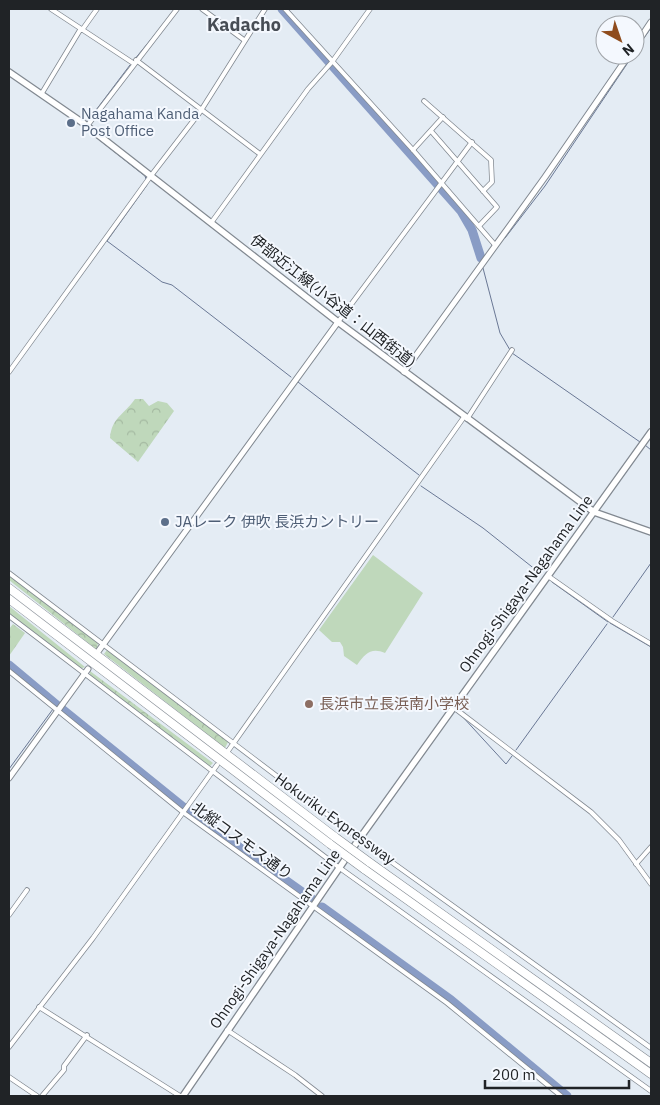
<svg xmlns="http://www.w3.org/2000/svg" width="660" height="1105" viewBox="0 0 660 1105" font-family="'IBM Plex Sans','Noto Sans JP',sans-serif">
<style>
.forest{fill:url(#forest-crowns)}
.pitch{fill:#bfd8bb}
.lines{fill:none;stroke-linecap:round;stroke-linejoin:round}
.stream{stroke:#6a7895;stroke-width:1}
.river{stroke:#899cc5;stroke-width:9}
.minor-casing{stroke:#828991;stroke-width:5.5}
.tertiary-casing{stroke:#828991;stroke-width:7}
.secondary-casing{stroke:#828991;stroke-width:8}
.motorway-casing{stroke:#828991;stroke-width:9}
.minor{stroke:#fff;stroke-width:4}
.tertiary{stroke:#fff;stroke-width:5}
.secondary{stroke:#fff;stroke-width:5.5}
.motorway{stroke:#fff;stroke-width:8}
.motorway-bridge-casing{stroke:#828991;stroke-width:9;stroke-linecap:butt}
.motorway-bridge{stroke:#fff;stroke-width:8}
.service-dot{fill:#5c6f8a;stroke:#f4f8fe;stroke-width:2}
.education-dot{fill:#8d6e63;stroke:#f4f8fe;stroke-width:2}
.labels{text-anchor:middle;stroke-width:4;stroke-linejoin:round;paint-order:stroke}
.service-label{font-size:15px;fill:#4e5e75;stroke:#f4f8fe;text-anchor:start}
.street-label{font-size:15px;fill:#202326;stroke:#f4f8fe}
.education-label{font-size:15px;fill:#785e54;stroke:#f4f8fe;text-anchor:start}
.quarter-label{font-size:18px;font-weight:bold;fill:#474d55;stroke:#f4f8fe}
</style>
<defs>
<pattern id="forest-crowns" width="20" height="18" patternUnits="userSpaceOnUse" patternTransform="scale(1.25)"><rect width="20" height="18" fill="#bfd8bb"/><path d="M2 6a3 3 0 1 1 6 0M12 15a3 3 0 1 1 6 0" fill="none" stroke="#a4b9a1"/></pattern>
</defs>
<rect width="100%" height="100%" fill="#e4ecf4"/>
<g class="forest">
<path d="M135 399H143L149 406 158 401 167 403 174 411 138 462 110 438C112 417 123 416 135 399Z"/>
<polygon points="9,571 98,642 97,650 9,580"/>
<polygon points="9,606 85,667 80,669 9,613"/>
<polygon points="13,624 25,633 9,656 9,629"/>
<polygon points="107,650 114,653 228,742 225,748 104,654"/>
<polygon points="90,671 213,763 208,768 90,677"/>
</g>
<path class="pitch" d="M373 555 423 593 385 653C371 647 365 654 357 665L344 656 343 647 340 642H332L319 630Z"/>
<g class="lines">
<g class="stream">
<polyline points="641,42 651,28"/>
<polyline points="635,53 637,50"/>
<polyline points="134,60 162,26"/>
<polyline points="87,122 130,65"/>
<polyline points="83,127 145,176 146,179"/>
<polyline points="147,185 107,241 162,282 172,285 291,377"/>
<polyline points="505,238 545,186 633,55"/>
<polyline points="483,268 500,333 510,350"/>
<polyline points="512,353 640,442"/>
<polyline points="298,382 419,475"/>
<polyline points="645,445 651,450"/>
<polyline points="421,486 483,528 541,574"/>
<polyline points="552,582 608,622"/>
<polyline points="613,617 651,563"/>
<polyline points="610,623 651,647"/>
<polyline points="461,715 506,764 512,756"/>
<polyline points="516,750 607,624"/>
<polyline points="9,769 53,709"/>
</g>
<g class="river">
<polyline points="282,9 461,211 472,230 481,258"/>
<polyline points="9,665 58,706"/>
<polyline points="62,709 187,810 312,899"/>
<polyline points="322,907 451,1000 567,1096"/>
</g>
<defs>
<g id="minor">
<polyline points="51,9 133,63"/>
<polyline points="202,9 244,40"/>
<polyline points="285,9 413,150 495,245"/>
<polyline points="82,30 97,9"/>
<polyline points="136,60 260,154"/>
<polyline points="42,93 80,30"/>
<polyline points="424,101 491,160 492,182 483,191"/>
<polyline points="87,126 177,9"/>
<polyline points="431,131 497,207 479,226"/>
<polyline points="413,150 443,117"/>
<polyline points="211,223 308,89 332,62 370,9"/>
<polyline points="338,322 472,142"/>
<polyline points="9,372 150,177 200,112 265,9"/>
<polyline points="467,419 512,350"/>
<polyline points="9,573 361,840 651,1048"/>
<polyline points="548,576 612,621 651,644"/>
<polyline points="9,616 337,866 651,1091"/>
<polyline points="9,671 184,813 447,1003 561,1096"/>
<polyline points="453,707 591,812 619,840 651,884"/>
<polyline points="228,751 464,417"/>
<polyline points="636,864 651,847"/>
<polyline points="9,915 27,890"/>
<polyline points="39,1007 180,1096"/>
<polyline points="227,1030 295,1075 322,1096"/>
<polyline points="9,1047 93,938 217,765"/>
<polyline points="9,1077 37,1096"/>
<polyline points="42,1096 64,1070 64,1066 87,1035"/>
</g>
<g id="tertiary">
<polyline points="635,46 651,22"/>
<polyline points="404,372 545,177 629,55"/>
<polyline points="97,653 338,322"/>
<polyline points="9,778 88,669"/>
</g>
<g id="secondary">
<polyline points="9,72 83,123 338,322 594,512 651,532"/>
<polyline points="183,1096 355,845 651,432"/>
</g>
<g id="motorway">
<polyline points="9,588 335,837"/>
<polyline points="9,599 330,844"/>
<polyline points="369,862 651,1063"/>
<polyline points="364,869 651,1074"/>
</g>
</defs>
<use href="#minor" class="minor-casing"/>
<use href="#tertiary" class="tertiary-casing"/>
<use href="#secondary" class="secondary-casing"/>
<use href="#motorway" class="motorway-casing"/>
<use href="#minor" class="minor"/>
<use href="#tertiary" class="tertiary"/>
<use href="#secondary" class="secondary"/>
<use href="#motorway" class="motorway"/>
<defs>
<g id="motorway-bridge">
<polyline points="335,837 369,862"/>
<polyline points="330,844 364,869"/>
</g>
</defs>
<use href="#motorway-bridge" class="motorway-bridge-casing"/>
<use href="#motorway-bridge" class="motorway-bridge"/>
</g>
<g class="service-dot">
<circle cx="71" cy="123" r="5"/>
<circle cx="165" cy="522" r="5"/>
</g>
<circle class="education-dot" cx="309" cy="704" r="5"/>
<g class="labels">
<g class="service-label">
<text x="81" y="119">Nagahama Kanda<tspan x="81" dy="17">Post Office</tspan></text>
<text x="175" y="527">JAレーク 伊吹 長浜カントリー</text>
</g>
<g class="street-label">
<text transform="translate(333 301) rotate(38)" y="5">伊部近江線(小谷道：山西街道)</text>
<text transform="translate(526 584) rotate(-54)" y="5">Ohnogi-Shigaya-Nagahama Line</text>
<text transform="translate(335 819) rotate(36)" y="5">Hokuriku Expressway</text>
<text transform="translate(242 841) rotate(36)" y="5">北縦コスモス通り</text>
<text transform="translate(275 939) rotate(-55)" y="5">Ohnogi-Shigaya-Nagahama Line</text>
</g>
<g class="education-label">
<text x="319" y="709">長浜市立長浜南小学校</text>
</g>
<g class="quarter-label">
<text x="244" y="31">Kadacho</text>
</g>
</g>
<rect width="660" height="1105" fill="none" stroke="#202326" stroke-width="20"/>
<g transform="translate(620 40) rotate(140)"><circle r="24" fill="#f4f8fe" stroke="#9fa3a8"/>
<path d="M0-4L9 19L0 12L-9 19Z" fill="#8f4c1d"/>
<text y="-8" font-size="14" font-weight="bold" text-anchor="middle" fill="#202326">N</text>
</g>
<path d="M485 1080v8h144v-8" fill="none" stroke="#202326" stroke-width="2.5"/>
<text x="492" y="1080" font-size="15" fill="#202326" stroke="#f4f8fe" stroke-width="4" paint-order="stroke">200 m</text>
</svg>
